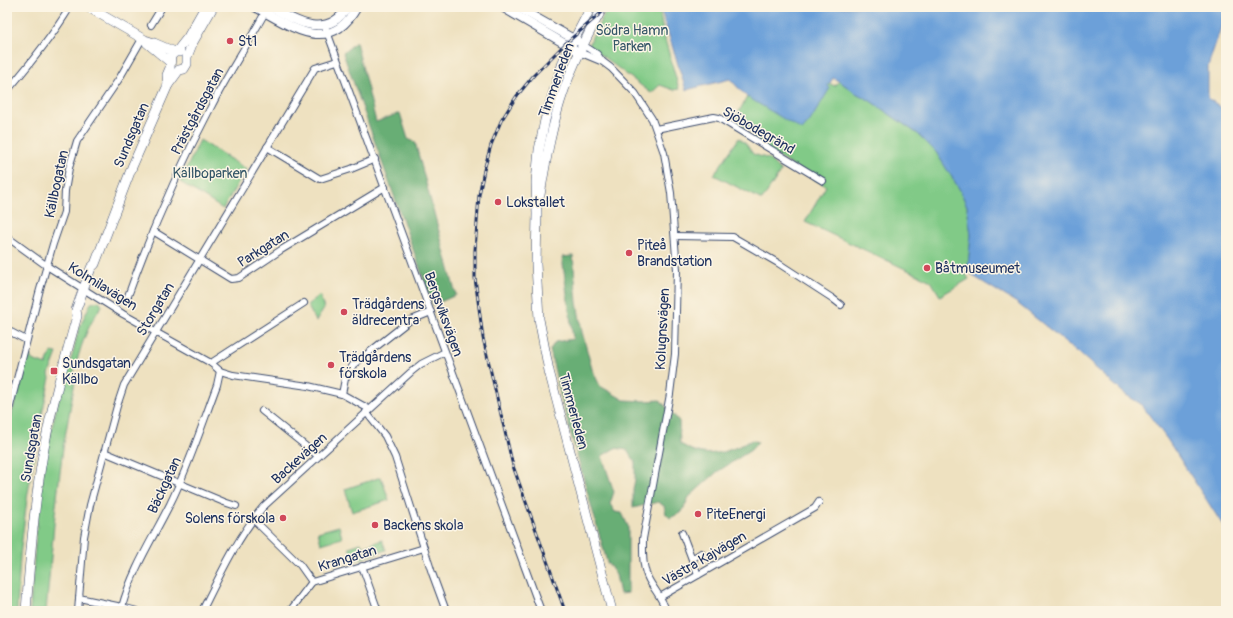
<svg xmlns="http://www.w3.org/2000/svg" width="1233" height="618" viewBox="0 0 1233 618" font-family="Pangolin,sans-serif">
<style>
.green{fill:#81ca87;stroke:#4e7c72}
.forest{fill:#68ae74;stroke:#426e69}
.water{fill:#6ca0d9;stroke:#44689c}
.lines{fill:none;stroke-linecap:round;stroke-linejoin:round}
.minor-casing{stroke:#3b4a6d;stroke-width:8}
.tertiary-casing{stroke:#3b4a6d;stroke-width:10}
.secondary-casing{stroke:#3b4a6d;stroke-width:10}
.minor{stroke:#fff;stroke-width:6}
.tertiary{stroke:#fff;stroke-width:8}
.secondary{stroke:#fff;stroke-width:9}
.rail-casing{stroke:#1b2f5e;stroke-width:3}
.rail{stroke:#fcf5e5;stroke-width:1.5;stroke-dasharray:4.5;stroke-linecap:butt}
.poi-dot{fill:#d1495b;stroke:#fcf5e5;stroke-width:1.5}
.labels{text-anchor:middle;stroke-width:3;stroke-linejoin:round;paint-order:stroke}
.park-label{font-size:14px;fill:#345668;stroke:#fcf5e5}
.poi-label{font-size:14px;fill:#1b2f5e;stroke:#fcf5e5;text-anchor:start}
.street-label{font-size:14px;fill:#1b2f5e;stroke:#fcf5e5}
</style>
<rect width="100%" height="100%" fill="#fcf5e5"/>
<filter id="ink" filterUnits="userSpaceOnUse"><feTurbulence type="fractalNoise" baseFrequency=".025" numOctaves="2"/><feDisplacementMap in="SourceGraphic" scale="8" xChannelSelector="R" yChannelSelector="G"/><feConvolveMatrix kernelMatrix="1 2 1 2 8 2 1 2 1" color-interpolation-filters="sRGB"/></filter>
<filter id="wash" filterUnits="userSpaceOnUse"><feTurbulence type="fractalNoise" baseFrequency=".012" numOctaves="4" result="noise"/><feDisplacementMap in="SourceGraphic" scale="16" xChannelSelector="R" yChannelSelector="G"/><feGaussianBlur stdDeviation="0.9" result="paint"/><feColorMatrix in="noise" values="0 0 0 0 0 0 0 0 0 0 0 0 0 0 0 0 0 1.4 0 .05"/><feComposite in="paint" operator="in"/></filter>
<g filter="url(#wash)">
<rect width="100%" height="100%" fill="#eee1c0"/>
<g class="green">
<polygon points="608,7 659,7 663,32 679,89 674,90 660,85 651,93 589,46 592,37"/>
<polygon points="839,81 854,92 869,100 918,134 936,152 960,190 967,206 971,235 968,266 963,270 969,279 940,296 931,281 805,222 826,186 752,141 755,134 734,121 748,95 828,83 835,86"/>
<polygon points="739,138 746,144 753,154 769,159 781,171 762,200 714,175"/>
<polygon points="200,140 246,169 223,209 180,182"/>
<polygon points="320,295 324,309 316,321 307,305"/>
<path d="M99 301 102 306C86 327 80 349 73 375L76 376 63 448 55 514 46 611H30C35 545 39 478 55 414 60 393 67 371 74 350 76 334 83 318 91 303Z"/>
<polygon points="51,352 57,353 49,374 50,378 39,428 27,499 20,556 17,611 7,611 7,434 27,354 30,355 32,360 46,365"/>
<polygon points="381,477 389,500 352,512 345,489"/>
<polygon points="339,526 342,538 321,544 318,532"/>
<polygon points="382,540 386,550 354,561 349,547 361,543 363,547"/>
</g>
<g class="forest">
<polygon points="356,42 376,122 400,113 408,139 415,142 456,295 433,305 343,53"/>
<path d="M573 256 577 302 582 332 592 369 600 386 624 400 645 401 660 400 679 421 680 444C685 446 690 450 694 451 714 458 734 449 752 440L758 442 751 450 717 472 689 497 682 512 670 518 666 514 664 506 658 502 633 508V490L635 479V461L627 450 615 448 602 456 614 492 610 504 615 512 622 513 628 526V593L620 594 616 575 607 562 561 398 550 350 555 342 573 339 562 257Z"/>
</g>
<polygon class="water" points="660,7 1225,7 1221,27 1208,66 1208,98 1226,111 1226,530 1167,439 1141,404 1126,395 1079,353 1017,303 973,276 968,266 971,235 967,206 960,190 936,152 918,134 869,100 854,92 842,83 833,78 828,86 830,88 810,121 802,130 746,96 730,79 686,90"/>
</g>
<g filter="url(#ink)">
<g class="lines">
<defs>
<g id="minor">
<polyline points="151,25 162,7"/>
<polyline points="326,29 541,611"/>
<polyline points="583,45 597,54 602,61"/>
<path d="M579 52 603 62 611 68 635 93 652 119 664 153 671 193 677 270 675 354 670 394 643 539C643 553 642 567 649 580 655 591 663 599 666 611"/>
<path d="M7 91C30 64 52 37 70 7"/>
<polyline points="656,129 714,117 719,118 823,181"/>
<polyline points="267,147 320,179 351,169 375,159"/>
<polyline points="153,231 231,279 239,278 281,250 385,187"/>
<polyline points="675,236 733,237 778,263 832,298 841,305"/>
<polyline points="7,237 47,266 123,314 211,363 220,371 233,375 308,386 342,394 369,409"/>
<path d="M128 296C151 231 179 168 211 107 228 73 250 41 268 7"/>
<polyline points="7,330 26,340"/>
<polyline points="211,363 304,303"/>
<polyline points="342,394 345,379 353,365 409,321 431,312"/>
<polyline points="262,411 318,456"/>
<polyline points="366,412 385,436 395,457 432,573 446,611"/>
<polyline points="7,418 39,293 53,244 64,212 65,191 69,168 77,141 119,79 142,39"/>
<polyline points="104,452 224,502 236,506"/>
<polyline points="253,519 300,565 312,582"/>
<polyline points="682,533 698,575"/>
<polyline points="692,559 701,553"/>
<polyline points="362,566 378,611"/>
<polyline points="660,597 815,508 819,502"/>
<polyline points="79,598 122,607 137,611"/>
<path d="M122 607C132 570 153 538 170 504 189 466 202 425 217 385L220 371"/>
<polyline points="78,611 84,537 90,505 117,406 124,385 315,68 337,61"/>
<path d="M202 611C219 577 238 536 263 507L411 372 421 364 445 352"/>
<polyline points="290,611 312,582 424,548"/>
</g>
<g id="tertiary">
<path d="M255 7C291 26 329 57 357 7"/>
<path d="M271 7C297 22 326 40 348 7"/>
<polyline points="502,7 579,52"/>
<polyline points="517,7 579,42"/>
</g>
<g id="secondary">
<polyline points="88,7 145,40 154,43 175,52"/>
<polyline points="591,7 564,59 545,120 539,150 536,182 537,214 536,264 539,319 549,371 612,611"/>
<polyline points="147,43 170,62"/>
<polyline points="177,51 188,37 205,7"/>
<polyline points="168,85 167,75 170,68 171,56 175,52 180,52"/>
<path d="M540 195C546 159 552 124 564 90 574 61 588 34 603 7"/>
<path d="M26 611C30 559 34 506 43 454 51 408 64 362 77 316L76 310 91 268 95 264 132 167 168 85 179 70 184 69 187 64V57L193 42 213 7"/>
</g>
</defs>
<use href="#minor" class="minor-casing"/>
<use href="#tertiary" class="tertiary-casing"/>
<use href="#secondary" class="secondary-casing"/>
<use href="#minor" class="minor"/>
<use href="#tertiary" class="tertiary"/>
<use href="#secondary" class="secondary"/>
<defs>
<polyline id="rail" points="565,611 513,466 483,338 475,278 475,250 479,195 484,170 491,145 501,121 516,97 534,75 565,44 608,7"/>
</defs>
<use href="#rail" class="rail-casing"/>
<use href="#rail" class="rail"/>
</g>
</g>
<g class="poi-dot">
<circle cx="230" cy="41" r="4"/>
<circle cx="498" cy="202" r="4"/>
<circle cx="629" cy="253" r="4"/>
<circle cx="927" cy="268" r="4"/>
<circle cx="344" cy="312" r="4"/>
<circle cx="331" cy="365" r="4"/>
<rect x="50" y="367" width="8" height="8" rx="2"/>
<circle cx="698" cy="514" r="4"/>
<circle cx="283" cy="518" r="4"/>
<circle cx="375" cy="525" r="4"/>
</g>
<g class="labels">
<g class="park-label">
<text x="632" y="35">Södra Hamn<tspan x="632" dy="16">Parken</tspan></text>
<text x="210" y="178">Källboparken</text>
</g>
<g class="poi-label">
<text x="238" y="46">St1</text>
<text x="506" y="207">Lokstallet</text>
<text x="637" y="250">Piteå<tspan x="637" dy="16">Brandstation</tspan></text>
<text x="935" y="273">Båtmuseumet</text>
<text x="352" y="309">Trädgårdens<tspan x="352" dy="16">äldrecentra</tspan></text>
<text x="339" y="362">Trädgårdens<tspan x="339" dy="16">förskola</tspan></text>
<text x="62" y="368">Sundsgatan<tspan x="62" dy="16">Källbo</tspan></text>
<text x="706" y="519">PiteEnergi</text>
<text x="275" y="523" text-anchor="end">Solens förskola</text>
<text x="383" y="530">Backens skola</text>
</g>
<g class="street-label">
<text transform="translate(556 80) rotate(-70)" y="5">Timmerleden</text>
<text transform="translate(197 111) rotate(-62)" y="5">Prästgårdsgatan</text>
<text transform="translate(759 130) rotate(30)" y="5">Sjöbodegränd</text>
<text transform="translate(131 135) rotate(-67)" y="5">Sundsgatan</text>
<text transform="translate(56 184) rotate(-78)" y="5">Källbogatan</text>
<text transform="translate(263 248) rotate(-32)" y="5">Parkgatan</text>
<text transform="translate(103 286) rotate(32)" y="5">Kolmilavägen</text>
<text transform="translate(155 309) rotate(-59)" y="5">Storgatan</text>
<text transform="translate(444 314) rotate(70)" y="5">Bergsviksvägen</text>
<text transform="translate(662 329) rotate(-87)" y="5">Kolugnsvägen</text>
<text transform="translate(574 411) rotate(75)" y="5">Timmerleden</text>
<text transform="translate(31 448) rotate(-80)" y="5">Sundsgatan</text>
<text transform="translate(299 458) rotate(-42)" y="5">Backevägen</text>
<text transform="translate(164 485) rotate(-65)" y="5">Bäckgatan</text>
<text transform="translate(347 558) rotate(-17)" y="5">Krangatan</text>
<text transform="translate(704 558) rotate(-30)" y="5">Västra Kajvägen</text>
</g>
</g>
<rect width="1233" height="618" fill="none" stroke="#fcf5e5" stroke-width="24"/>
</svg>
